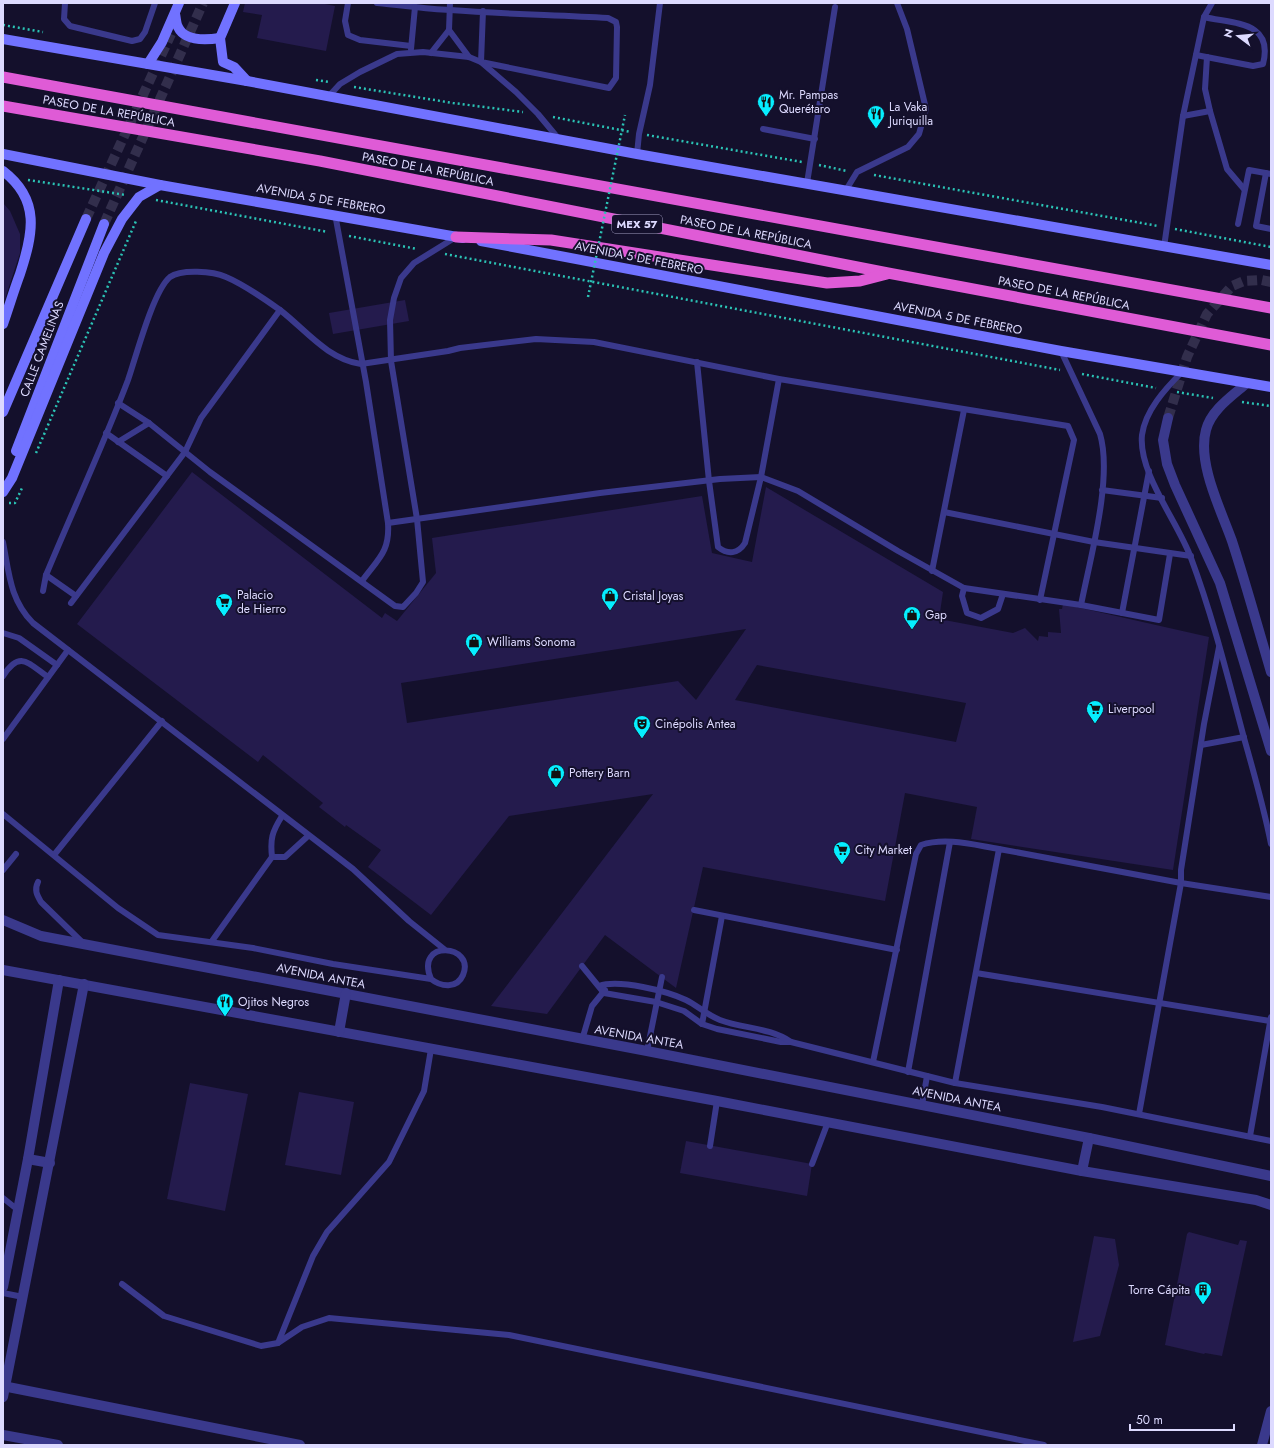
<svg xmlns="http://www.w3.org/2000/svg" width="1274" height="1448" viewBox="0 0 1274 1448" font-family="Jost,sans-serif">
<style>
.building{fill:#241b4d;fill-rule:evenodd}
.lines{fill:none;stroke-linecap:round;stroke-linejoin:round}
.secondary-tunnel{stroke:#322e4c;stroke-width:10;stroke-dasharray:10 5;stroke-linecap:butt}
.path{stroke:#2bc3b5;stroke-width:2.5;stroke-dasharray:2 3;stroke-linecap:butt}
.service{stroke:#3a398c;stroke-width:6}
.minor{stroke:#3a398c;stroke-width:10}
.secondary{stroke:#7172ff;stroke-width:10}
.trunk{stroke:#df5bd6;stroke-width:11}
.path-bridge{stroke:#2bc3b5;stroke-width:2.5;stroke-dasharray:2 3;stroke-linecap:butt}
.labels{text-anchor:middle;stroke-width:4;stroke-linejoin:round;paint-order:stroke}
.shield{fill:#14102c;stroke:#a19dc0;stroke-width:1}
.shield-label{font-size:11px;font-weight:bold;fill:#dddaff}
.poi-label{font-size:12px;fill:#dddaff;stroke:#14102c;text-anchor:start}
.street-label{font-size:12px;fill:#dddaff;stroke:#14102c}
</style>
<rect width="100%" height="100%" fill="#14102c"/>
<g class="building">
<polygon points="245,3 320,3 335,6 326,51 257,38 262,15 243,12"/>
<polygon points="3,203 10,211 20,234 20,253 3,305"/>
<polygon points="405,300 409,321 333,334 329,313"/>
<path d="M192 472 382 618 385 613 397 621 436 573 432 538 702 496 712 553 752 562 766 487 943 592 939 619 1013 633 1025 628 1038 641 1039 636 1048 637V632L1061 633 1059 609H1062L1063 604 1209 637 1173 870 971 839 977 807 905 793 885 901 703 867 676 988 605 935 547 1014 491 1006 653 794 509 816 431 915 368 867 381 850 346 825 345 827 319 807 323 803 263 755 258 762 77 624ZM746 629 696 700 678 681 407 723 401 683ZM757 665 966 703 956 742 735 700Z"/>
<polygon points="190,1083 248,1094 225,1211 167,1199"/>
<polygon points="299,1092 354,1102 341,1175 285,1165"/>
<polygon points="686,1141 812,1164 807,1196 680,1173"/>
<polygon points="1189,1232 1238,1245 1240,1240 1247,1241 1222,1356 1205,1353 1204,1354 1165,1345 1187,1234"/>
<polygon points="1094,1236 1115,1239 1119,1265 1100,1336 1073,1342"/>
</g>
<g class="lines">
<g class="secondary-tunnel">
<polyline points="86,219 171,34"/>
<polyline points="104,224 203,3"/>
<polyline points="1168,418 1187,357 1207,314 1232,286 1244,281 1261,280 1271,282"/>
</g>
<g class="path">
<polyline points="3,25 43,32"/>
<polyline points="316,80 329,82"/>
<polyline points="354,87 453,103 523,112"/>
<polyline points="553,117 631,132"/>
<polyline points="647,135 802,162"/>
<polyline points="819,165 847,171"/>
<polyline points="874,175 1158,226"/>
<polyline points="28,180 126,195"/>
<polyline points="156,200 328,232"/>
<polyline points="1175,229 1271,247"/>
<polyline points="349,236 417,249"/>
<polyline points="445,254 1060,370"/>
<polyline points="1082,374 1156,388"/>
<polyline points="1177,392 1213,398"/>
<polyline points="1242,402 1271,406"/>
<polyline points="36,453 136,221"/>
<polyline points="9,503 15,503 23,486"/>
</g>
<g class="service">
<polyline points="65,3 64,19 70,26 132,41 140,39 145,32 155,3"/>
<polyline points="348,3 345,21 348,35 360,40 411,46"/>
<path d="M377 3C401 5 426 9 450 10 503 14 556 15 608 18L616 22 617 27 616 78 609 88 481 62 483 11"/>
<polyline points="449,30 469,57"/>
<polyline points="411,49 415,7"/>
<polyline points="431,53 449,30 450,3"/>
<path d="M1196 55 1253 66 1263 64C1274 21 1234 24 1204 17"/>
<polyline points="1207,57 1205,89 1210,111 1227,169 1244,189"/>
<polyline points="328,97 340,84 360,72 397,54 423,52 469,57 481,62 516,92 538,114 558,138"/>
<polyline points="1183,116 1210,111"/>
<polyline points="763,129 815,139"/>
<polyline points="637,154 639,134 650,85 660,3"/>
<polyline points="1266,173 1256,226 1271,229"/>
<polyline points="807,183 835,7"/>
<polyline points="846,190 857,172 908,147 919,134 926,109 907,29 897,3"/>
<path d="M335 214 366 382 388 523C390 552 378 559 362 581"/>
<polyline points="1238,224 1249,170 1271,174"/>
<polyline points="1164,247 1183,116 1204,17 1212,3"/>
<path d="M1061 351 1100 434C1113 478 1090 559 1081 605"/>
<path d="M697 362 709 481 718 547C728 555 738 554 745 543L761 477 779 379"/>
<path d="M1182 372C1165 389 1145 411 1142 435 1138 473 1178 522 1191 558 1213 617 1228 678 1244 738 1254 773 1264 808 1271 844"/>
<polyline points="118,403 149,423 210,472 395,606 403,607 416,593 423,582 417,519 391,361 390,320 394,298 401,278 414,263 456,237"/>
<polyline points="106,433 167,476"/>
<polyline points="118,442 149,423"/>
<polyline points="1102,490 1162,498"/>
<polyline points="944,512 1094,542 1191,556"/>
<polyline points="388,523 600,493 720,479 761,477 798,491 898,551 964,588 1081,605 1159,620 1170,554"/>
<path d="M3 542C9 573 10 600 33 623L353 869 409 921 444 949"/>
<polyline points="932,571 964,410"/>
<polyline points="46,575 76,596"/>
<polyline points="964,588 962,596 967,613 981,618 998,609 1003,594"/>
<path d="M43 591 46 575C73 510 103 446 128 380 136 357 153 291 170 277 181 269 213 271 226 277 245 285 263 298 280 310 306 330 327 359 361 364L448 351 460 348 536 339 594 342 779 379 1068 426 1074 440 1040 600"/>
<polyline points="71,603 185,452 201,418 280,310"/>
<polyline points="1122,613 1149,471"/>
<polyline points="3,633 19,638 57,665"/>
<path d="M3 676C20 650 28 663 48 677"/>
<polyline points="3,739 68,650"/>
<polyline points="1201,745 1244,737"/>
<path d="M3 814 118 908 158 935 253 948 333 964 431 979C441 987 457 989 463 975 476 944 414 939 431 979"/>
<polyline points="54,855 162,721"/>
<polyline points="272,857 285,857 308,836"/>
<polyline points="3,870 16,854"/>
<path d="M38 882C34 890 37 895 41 902L83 943"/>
<polyline points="1271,897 1181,883 999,849 955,1083 1102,1107 1271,1141"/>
<polyline points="694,910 897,950"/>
<path d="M212 941 272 857C270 839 272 832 282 816"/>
<polyline points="582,966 604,993 656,1002 684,1011 702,1024 717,1029 781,1042 791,1042"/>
<polyline points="976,973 1270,1021"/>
<path d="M599 986C619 979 667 991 686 1000 698 1006 707 1015 720 1020 744 1029 769 1027 791 1042L955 1083"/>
<polyline points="702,1024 722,916"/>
<polyline points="582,1040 592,1006 605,990"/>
<polyline points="647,1051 662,977"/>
<path d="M873 1062 916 854 921 845C946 837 974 845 999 849"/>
<polyline points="908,1072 950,842"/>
<polyline points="922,1105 927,1076"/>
<polyline points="1139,1114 1181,883 1181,870 1204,724 1219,647"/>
<polyline points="1250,1136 1271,1017"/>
<polyline points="710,1146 717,1101"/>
<polyline points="812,1164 828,1122"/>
<polyline points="3,1198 18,1210"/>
<polyline points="122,1284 164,1316 261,1346 278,1343 302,1327 329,1318 509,1335 1044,1445"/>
<polyline points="3,1293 23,1297"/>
<polyline points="278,1343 313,1256 327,1232 389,1162 424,1091 431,1049"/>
</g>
<g class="minor">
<path d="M1247 383C1232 396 1211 410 1206 430 1197 463 1221 510 1232 541 1246 584 1258 628 1271 672"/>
<polyline points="1168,418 1163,440 1167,464 1175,485 1220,583 1271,751"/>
<polyline points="3,920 41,936 647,1051 1089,1138 1271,1176"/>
<polyline points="3,970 717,1101 1082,1171 1256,1200 1271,1205"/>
<polyline points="339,1032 346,993"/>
<polyline points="28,1159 50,1163"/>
<polyline points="1082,1171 1089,1138"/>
<polyline points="3,1287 28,1159 59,980"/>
<polyline points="3,1386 300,1445"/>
<polyline points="3,1397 84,984"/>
<polyline points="3,1435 58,1445"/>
<polyline points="1262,1445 1271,1411"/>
</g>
<g class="secondary">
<polyline points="235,3 220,38 223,62 234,67 247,81"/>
<path d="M175 14C176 18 176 24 178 27 185 42 207 40 220 38"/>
<polyline points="3,39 247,81 637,154 1271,265"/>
<polyline points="148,64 162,42 179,3"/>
<polyline points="3,154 160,185 463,238"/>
<path d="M3 171C41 200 33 234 20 274 14 290 9 307 3 324"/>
<polyline points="481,241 1061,351 1271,387"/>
<polyline points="3,412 86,219"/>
<polyline points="16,451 104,224"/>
<polyline points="3,492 12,478 104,253 122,219 139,197 160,185"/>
</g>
<g class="trunk">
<polyline points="3,77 1271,308"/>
<polyline points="3,106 320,161 888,273 1271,345"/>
<polyline points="456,237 551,240 827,283 860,281 887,274"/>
</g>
<polyline class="path-bridge" points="588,297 625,115"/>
</g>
<defs>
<symbol id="restaurant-pin" viewBox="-11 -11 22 30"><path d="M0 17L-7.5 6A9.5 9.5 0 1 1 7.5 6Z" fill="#06eeff" stroke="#14102c"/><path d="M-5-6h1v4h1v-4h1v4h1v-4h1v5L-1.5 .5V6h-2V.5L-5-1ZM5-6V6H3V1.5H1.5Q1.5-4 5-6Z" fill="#111"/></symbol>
<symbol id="shop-pin" viewBox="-11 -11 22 30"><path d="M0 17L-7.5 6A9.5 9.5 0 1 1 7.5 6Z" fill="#06eeff" stroke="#14102c"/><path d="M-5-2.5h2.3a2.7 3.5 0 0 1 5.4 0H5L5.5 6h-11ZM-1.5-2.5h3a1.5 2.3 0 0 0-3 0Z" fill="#111"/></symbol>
<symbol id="supermarket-pin" viewBox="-11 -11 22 30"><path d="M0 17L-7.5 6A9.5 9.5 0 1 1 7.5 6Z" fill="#06eeff" stroke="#14102c"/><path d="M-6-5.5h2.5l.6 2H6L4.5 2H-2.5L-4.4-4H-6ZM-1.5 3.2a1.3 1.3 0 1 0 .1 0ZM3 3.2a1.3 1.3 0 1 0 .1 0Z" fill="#111"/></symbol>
<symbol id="theatre-pin" viewBox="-11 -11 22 30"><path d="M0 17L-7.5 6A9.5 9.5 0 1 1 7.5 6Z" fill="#06eeff" stroke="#14102c"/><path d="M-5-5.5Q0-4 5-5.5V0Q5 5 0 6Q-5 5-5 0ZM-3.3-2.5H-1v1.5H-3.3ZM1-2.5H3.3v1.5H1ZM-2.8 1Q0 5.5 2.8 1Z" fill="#111"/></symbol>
<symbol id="building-pin" viewBox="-11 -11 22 30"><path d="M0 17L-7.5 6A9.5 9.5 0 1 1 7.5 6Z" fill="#06eeff" stroke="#14102c"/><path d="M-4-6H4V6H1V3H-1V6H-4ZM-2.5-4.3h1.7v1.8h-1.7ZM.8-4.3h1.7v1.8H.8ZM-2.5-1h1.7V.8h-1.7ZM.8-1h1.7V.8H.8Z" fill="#111"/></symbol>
</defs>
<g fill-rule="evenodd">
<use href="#restaurant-pin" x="756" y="92" width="20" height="27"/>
<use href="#restaurant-pin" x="866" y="104" width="20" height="27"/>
<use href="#shop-pin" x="600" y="586" width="20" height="27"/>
<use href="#supermarket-pin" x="214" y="592" width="20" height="27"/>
<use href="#shop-pin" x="902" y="605" width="20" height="27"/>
<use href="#shop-pin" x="464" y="632" width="20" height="27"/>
<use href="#supermarket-pin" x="1085" y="699" width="20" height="27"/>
<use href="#theatre-pin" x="632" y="714" width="20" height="27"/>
<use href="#shop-pin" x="546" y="763" width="20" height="27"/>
<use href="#supermarket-pin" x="832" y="840" width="20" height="27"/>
<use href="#restaurant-pin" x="215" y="992" width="20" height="27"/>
<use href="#building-pin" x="1193" y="1280" width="20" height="27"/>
</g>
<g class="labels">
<rect class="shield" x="612" y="215" width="50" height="18" rx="3"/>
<g class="shield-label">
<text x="637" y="228">MEX 57</text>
</g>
<g class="poi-label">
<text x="779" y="99">Mr. Pampas<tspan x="779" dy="14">Querétaro</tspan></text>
<text x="889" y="111">La Vaka<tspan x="889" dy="14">Juriquilla</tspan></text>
<text x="237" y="599">Palacio<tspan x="237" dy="14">de Hierro</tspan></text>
<text x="623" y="600">Cristal Joyas</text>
<text x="925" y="619">Gap</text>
<text x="487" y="646">Williams Sonoma</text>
<text x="1108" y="713">Liverpool</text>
<text x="655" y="728">Cinépolis Antea</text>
<text x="569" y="777">Pottery Barn</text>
<text x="855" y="854">City Market</text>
<text x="238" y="1006">Ojitos Negros</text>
<text x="1190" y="1294" text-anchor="end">Torre Cápita</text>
</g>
<g class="street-label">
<text transform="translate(109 111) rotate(10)" y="4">PASEO DE LA REPÚBLICA</text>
<text transform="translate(428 169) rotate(11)" y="4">PASEO DE LA REPÚBLICA</text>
<text transform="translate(321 199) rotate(10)" y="4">AVENIDA 5 DE FEBRERO</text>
<text transform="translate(746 232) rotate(11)" y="4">PASEO DE LA REPÚBLICA</text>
<text transform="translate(639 258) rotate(11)" y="4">AVENIDA 5 DE FEBRERO</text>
<text transform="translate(1064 293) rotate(11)" y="4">PASEO DE LA REPÚBLICA</text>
<text transform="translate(958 318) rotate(11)" y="4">AVENIDA 5 DE FEBRERO</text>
<text transform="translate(42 349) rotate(-69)" y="4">CALLE CAMELINAS</text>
<text transform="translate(321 976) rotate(11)" y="4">AVENIDA ANTEA</text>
<text transform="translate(639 1037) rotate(10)" y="4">AVENIDA ANTEA</text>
<text transform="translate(957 1099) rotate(11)" y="4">AVENIDA ANTEA</text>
</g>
</g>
<rect width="1274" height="1448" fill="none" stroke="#dddaff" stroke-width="8"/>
<g transform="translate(1238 36) rotate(286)" stroke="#14102c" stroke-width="3" paint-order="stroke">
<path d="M0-3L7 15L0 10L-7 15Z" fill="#dddaff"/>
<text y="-6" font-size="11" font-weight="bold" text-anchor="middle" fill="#dddaff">N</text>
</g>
<path d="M1130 1424v6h104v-6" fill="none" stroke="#dddaff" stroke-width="2"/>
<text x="1136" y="1424" font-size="12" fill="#dddaff" stroke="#14102c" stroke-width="3" paint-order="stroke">50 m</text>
</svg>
